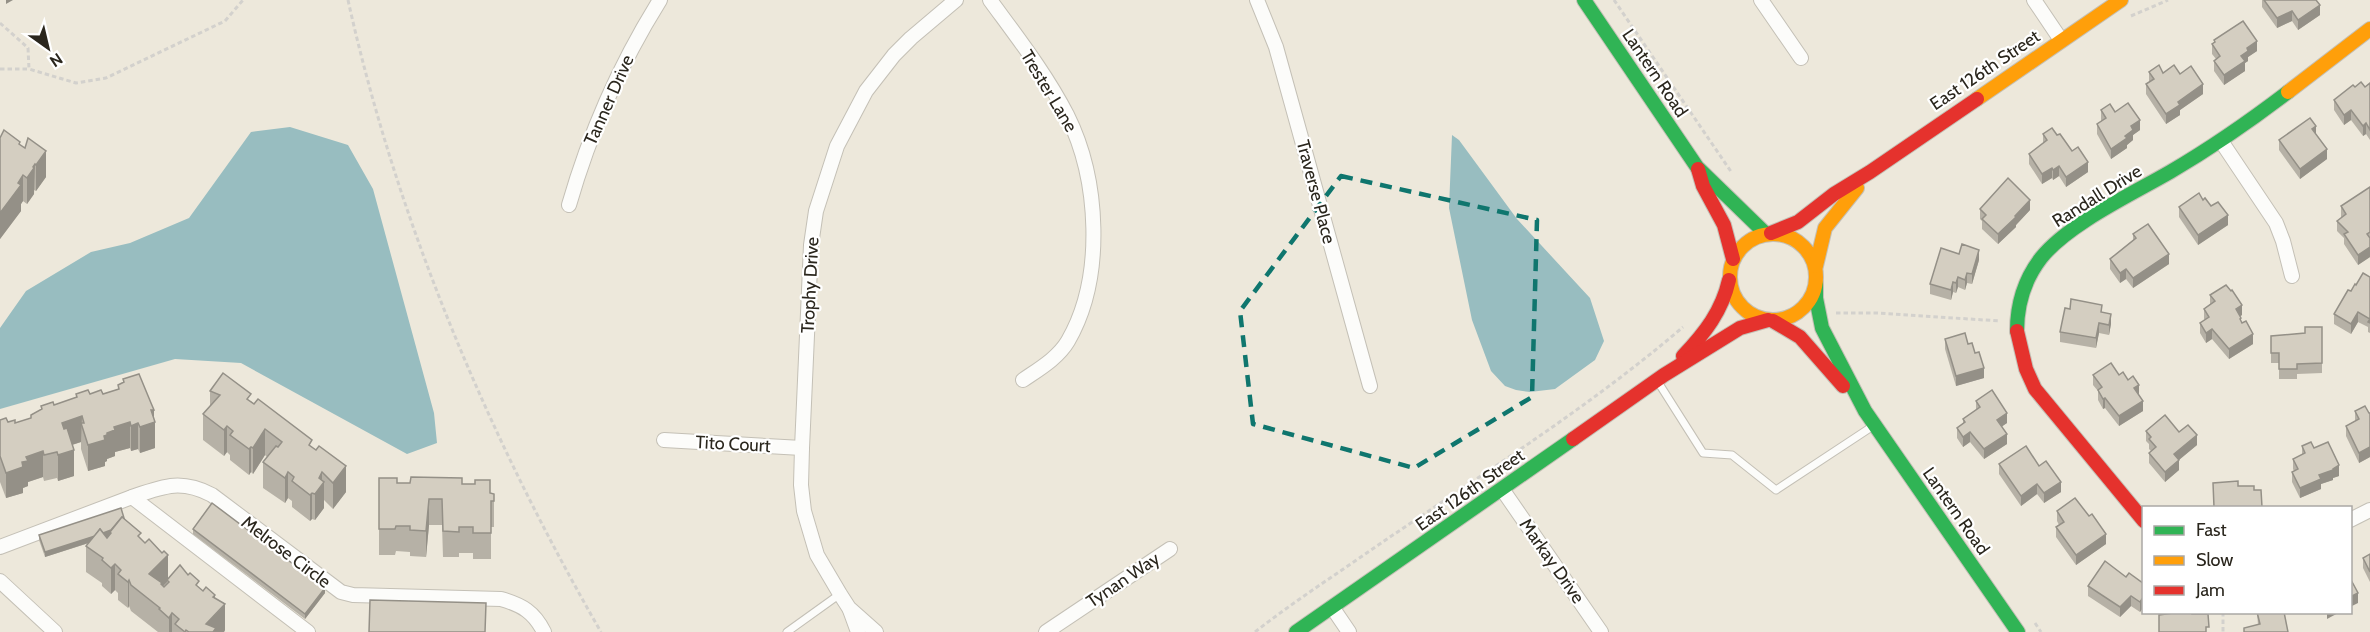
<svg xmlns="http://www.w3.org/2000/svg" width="2370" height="632" viewBox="0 0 2370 632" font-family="Cabin,sans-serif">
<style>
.water{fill:#98bdc0}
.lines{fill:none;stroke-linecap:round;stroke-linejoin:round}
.lane-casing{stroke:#c4c0b6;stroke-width:9}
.street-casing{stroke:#c4c0b6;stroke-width:16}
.fast-casing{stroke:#c4c0b6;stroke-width:16}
.slow-casing{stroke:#c4c0b6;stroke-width:16}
.jam-casing{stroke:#c4c0b6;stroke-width:16}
.path{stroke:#d3d1cd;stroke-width:3;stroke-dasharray:4.5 3;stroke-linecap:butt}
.lane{stroke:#fcfcfa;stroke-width:7}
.street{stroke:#fcfcfa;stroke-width:14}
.fast{stroke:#30b455;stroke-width:14}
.slow{stroke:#ff9f0a;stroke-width:14}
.jam{stroke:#e5322d;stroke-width:14}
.wall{fill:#b6b1a6}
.shaded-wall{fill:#949087}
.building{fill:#d4cec1;stroke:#949087;stroke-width:1.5}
.marked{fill:none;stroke:#0f766e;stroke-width:4.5;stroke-dasharray:12 8;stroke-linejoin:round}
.labels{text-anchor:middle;stroke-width:4.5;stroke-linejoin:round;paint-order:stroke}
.street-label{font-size:18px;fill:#2a261d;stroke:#fff}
</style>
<rect width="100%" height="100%" fill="#ede8db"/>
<g class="water">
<polygon points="290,127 348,145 373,189 434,413 437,443 407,454 241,363 175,359 0,409 0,328 26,291 91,252 130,243 189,218 251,132"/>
<polygon points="1452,135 1459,140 1517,219 1590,298 1604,341 1595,360 1555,389 1530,392 1516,390 1505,386 1491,371 1472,320 1449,208"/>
</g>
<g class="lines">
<defs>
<g id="lane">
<polyline points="1658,382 1703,453 1732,455 1776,490 1873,426"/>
<polyline points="787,632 840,594"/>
</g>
<g id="street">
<path d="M990 0C1017 37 1046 74 1067 115 1099 179 1105 277 1068 341 1058 358 1039 369 1023 380"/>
<polyline points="1257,0 1276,47 1370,386"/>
<polyline points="1761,0 1801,58"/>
<polyline points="2034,0 2061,40"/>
<polyline points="2221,141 2276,223 2283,241 2292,276"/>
<path d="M569 205C590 132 620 64 660 0"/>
<polyline points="664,440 802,448"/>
<polyline points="1502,489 1601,632"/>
<path d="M132 497C164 486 181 479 212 495L341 592 353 595 501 599C522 605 534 612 544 632"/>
<polyline points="2350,520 2370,510"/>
<polyline points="0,547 132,497 308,632"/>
<polyline points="0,581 55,632"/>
<polyline points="1332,607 1349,632"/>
<polyline points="850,610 858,632"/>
<polyline points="876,632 849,608 840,594 817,555 804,511 801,485 802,448 811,245 816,211 837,146 866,91 894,55 911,38 956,0"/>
<polyline points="1046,632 1170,549"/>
</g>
<g id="fast">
<polyline points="1584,0 1697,167 1766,234"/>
<polyline points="1816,284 1816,298 1822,328 1865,411 2018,632"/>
<path d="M2017 331C2017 304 2024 280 2041 258 2068 224 2132 194 2170 172 2211 148 2250 121 2288 92"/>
<polyline points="1296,632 1573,439"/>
</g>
<g id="slow">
<polyline points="2288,92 2370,29"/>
<polyline points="1977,99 2121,0"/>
<circle cx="1773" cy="277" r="43"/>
<polyline points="1816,266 1825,228 1857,188"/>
</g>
<g id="jam">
<polyline points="1698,169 1703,186 1724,225 1733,259"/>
<polyline points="1771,233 1798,222 1834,194 1870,172 1977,99"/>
<polyline points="1773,321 1800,337 1843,386"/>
<polyline points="2017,331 2026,369 2035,389 2144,521"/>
<path d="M1683 356C1705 333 1722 311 1729 280"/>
<polyline points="1573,439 1664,375 1740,328 1768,320"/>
</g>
</defs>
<use href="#lane" class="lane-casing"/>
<use href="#street" class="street-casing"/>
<use href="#fast" class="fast-casing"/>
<use href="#slow" class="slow-casing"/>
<use href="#jam" class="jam-casing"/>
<g class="path">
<path d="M348 0C397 221 488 436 601 632"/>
<polyline points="1614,0 1732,173"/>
<polyline points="2131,16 2168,0"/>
<polyline points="0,23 28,48 29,69 76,83 106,78 225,21 243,0"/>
<polyline points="0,69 29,69"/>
<polyline points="1836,313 1877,313 2000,321"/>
<polyline points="2223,612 2223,632"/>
<polyline points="2035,623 2041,632"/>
<path d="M1255 632C1292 603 1332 577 1371 550 1476 478 1586 410 1683 327"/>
</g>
<use href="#lane" class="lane"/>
<use href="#street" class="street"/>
<use href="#fast" class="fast"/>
<use href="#slow" class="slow"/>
<use href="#jam" class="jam"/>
</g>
<g class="wall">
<polygon points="2262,0 2316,0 2320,15 2298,30 2292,21 2277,28 2262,7"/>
<polygon points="2214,40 2257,51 2248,57 2248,61 2245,63 2245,71 2224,85 2214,71 2214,61 2216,59 2212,54 2212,44 2214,42"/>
<polygon points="2149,72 2180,74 2203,94 2180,110 2180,115 2166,124 2146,94 2146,84 2149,82"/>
<polygon points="2370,83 2370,140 2366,134 2363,136 2351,120 2344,125 2334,110 2334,100 2355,87 2365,87"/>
<polygon points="2101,110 2115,112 2140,130 2133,135 2133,140 2127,145 2127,148 2111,159 2097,134 2097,124 2101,121"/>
<polygon points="2043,134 2057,135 2072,151 2088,172 2066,187 2059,176 2053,180 2052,178 2042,184 2029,164 2029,154 2043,143"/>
<polygon points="2316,135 2327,159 2300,179 2279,150 2279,140"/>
<polygon points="0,138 20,145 46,177 36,191 34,190 34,194 27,204 23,201 21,204 21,211 0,239"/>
<polygon points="2370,187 2370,257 2358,265 2344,244 2344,238 2337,231 2337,221 2341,218 2341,206"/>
<polygon points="2203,200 2228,225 2198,245 2179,217 2179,207"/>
<polygon points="1980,209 2030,210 2016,225 2016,227 1998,244 1982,229 1982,221 1980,219"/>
<polygon points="2133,234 2169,264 2133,288 2126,279 2120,283 2110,269 2110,259 2133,240"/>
<polygon points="1979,260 1972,284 1967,283 1965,290 1958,287 1956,293 1953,292 1951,300 1930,294 1930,284"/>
<polygon points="2370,277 2370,333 2368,332 2368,327 2358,322 2351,334 2334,324 2334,314 2356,285"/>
<polygon points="2210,295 2242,315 2240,316 2241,322 2253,344 2229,359 2212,339 2206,343 2200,333 2200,323 2205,320 2204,319 2204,309 2210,304"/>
<polygon points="2102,312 2111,324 2109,335 2099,333 2096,348 2060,342 2060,332"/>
<polygon points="2322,327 2322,373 2297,374 2297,379 2279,379 2279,363 2271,363 2271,336 2305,333"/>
<polygon points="1945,339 1968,344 1984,378 1956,386 1945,349"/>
<polygon points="2093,375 2119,375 2139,395 2143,411 2119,426 2105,408 2103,409 2098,400 2098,391 2093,385"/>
<polygon points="123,379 154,418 155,448 140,453 138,449 131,451 130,448 115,452 115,456 107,459 107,461 105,462 105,466 88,471 81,449 81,442 72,445 74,476 58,481 57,478 44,481 43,477 28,482 28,486 23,488 23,493 6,498 0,482 0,420 15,423 31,418 31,415 41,409 41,406 54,405 76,398 76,394 103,394 118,389 118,385 123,383"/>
<polygon points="210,391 251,401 312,447 346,492 333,509 324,500 324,508 315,520 312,519 310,521 292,507 292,501 288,498 285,503 263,488 263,462 267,457 265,455 253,474 251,472 249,475 230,460 230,455 227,452 224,456 203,440 203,414 210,406"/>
<polygon points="1976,401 2007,423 2002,426 2007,444 1984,459 1970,442 1963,447 1957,438 1957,428 1963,423 1963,419 1976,410"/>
<polygon points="2355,411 2370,413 2370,457 2359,463 2346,436 2346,426 2355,421"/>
<polygon points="2146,431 2179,432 2197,445 2179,460 2179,470 2165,482 2149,463 2149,453 2151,451 2149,449 2149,444 2146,441"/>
<polygon points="2302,446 2314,448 2339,476 2333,478 2333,480 2321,484 2321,489 2300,498 2292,482 2292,472 2294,471 2293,469 2293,459 2302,455"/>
<polygon points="1999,464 2039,466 2061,492 2044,503 2037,494 2021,506 1999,474"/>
<polygon points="379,478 397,483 462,484 490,493 494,494 494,527 491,527 491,559 473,559 473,553 459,553 459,557 443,557 442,525 429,525 426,557 410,556 410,552 396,551 395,555 379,555"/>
<polygon points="2057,511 2106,544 2076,565 2056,537 2056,527 2059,525 2057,521"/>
<polygon points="124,518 141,539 168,579 199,588 203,591 215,598 225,630 224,632 158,632 131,611 129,606 128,608 118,600 118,593 115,590 111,594 102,586 102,583 86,572 86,546 89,543 45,557 39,540 39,535"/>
<polygon points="193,529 325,593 305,619 193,534"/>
<polygon points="2370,554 2370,582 2363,568 2363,558"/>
<polygon points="2126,577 2144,584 2144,606 2140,612 2131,606 2120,617 2088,596 2088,586"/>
<polygon points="2257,612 2284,612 2288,632 2244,632 2244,628 2258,625"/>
</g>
<g class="shaded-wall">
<polygon points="6,0 13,0 6,4"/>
<polygon points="2320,5 2320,15 2298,30 2298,20"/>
<polygon points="2292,11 2292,21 2277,28 2277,18"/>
<polygon points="2257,41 2257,51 2248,57 2248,61 2245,63 2245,71 2224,85 2224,75 2241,56 2247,48"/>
<polygon points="2203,84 2203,94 2180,110 2180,115 2166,124 2166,114 2178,102"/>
<polygon points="2351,110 2351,120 2344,125 2344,115"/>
<polygon points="2140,120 2140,130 2133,135 2133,140 2127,145 2127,148 2111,159 2111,149 2125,136 2131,126"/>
<polygon points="2366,123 2366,134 2363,136 2363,126"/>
<polygon points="2316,126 2316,136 2312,129"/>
<polygon points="2327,149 2327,159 2300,179 2300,169"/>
<polygon points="46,151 46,177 36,191 36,165"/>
<polygon points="2088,162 2088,172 2066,187 2066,177"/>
<polygon points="35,164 34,194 27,204 27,178"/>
<polygon points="2059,166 2059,176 2053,180 2053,170"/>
<polygon points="2052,168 2052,178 2042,184 2042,174"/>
<polygon points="23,175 23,201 21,204 21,211 0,239 0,213"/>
<polygon points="2030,200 2030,210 2016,225 2016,227 1998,244 1998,234"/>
<polygon points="2228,215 2228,225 2198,245 2198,235"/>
<polygon points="2370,247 2370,257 2358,265 2358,255"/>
<polygon points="1979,250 1979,260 1972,284 1972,274"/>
<polygon points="2169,254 2169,264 2133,288 2133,278"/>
<polygon points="2126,269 2126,279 2120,283 2120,273"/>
<polygon points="1967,273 1967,283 1965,290 1965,280"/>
<polygon points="1958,277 1958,287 1956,293 1956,283"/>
<polygon points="1953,282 1953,292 1951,300 1951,290"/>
<polygon points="2242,305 2242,315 2236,319 2236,309"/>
<polygon points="2358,312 2358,322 2351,334 2351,324"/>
<polygon points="2111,314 2111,324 2109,335 2109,325"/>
<polygon points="2099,323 2099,333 2096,348 2096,338"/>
<polygon points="2212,329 2212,339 2206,343 2206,333"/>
<polygon points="2253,334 2253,344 2229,359 2229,349"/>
<polygon points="1984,368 1984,378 1956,386 1956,376"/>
<polygon points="2139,385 2139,395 2134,388"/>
<polygon points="2105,398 2105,408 2103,409 2103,399"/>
<polygon points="2143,401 2143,411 2119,426 2119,416"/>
<polygon points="151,410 154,410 154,423 155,422 155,448 140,453 140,427"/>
<polygon points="2007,413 2007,423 1997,430 1997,420"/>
<polygon points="82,416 81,442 62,448 62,423"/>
<polygon points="130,422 130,448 115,452 115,456 107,459 107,461 105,462 105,466 88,471 88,445 104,436 114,427"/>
<polygon points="138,423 138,449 131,451 131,426"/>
<polygon points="227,426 227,452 224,456 224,430"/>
<polygon points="265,429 265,455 253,474 253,448"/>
<polygon points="1970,432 1970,442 1963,447 1963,437"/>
<polygon points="2007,434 2007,444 1984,459 1984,449"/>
<polygon points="2197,435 2197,445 2174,464 2174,454"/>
<polygon points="251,447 251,472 249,475 249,449"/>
<polygon points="2370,447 2370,457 2359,463 2359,453"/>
<polygon points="74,450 74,476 58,481 58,455"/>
<polygon points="43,451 43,477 28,482 28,486 23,488 23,493 6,498 6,473 22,462 26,457"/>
<polygon points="2179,460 2179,470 2165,482 2165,472"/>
<polygon points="2339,465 2339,476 2333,478 2333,480 2321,484 2321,489 2300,498 2300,488 2319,475"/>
<polygon points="346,466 346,492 333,509 333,483"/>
<polygon points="288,472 288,498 285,503 285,478"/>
<polygon points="322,472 322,484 324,482 324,508 315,520 315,494 319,478"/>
<polygon points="2061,482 2061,492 2044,503 2044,493"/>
<polygon points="2037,484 2037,494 2021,506 2021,496"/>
<polygon points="312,493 312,519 310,521 310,495"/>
<polygon points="429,499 429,525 426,557 426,531"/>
<polygon points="127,525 111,533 110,532 110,536 45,557 45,552"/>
<polygon points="2106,534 2106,544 2076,565 2076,555"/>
<polygon points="168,555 168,581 167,580 167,582 149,600 149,574"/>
<polygon points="115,564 115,590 111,594 111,568"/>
<polygon points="129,580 129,606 128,608 128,582"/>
<polygon points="325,588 325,593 305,619 305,614"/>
<polygon points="2358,593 2358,603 2350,607 2350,597"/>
<polygon points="215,595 215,615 225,604 225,630 224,632 206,632 206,624 213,597"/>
<polygon points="2131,596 2131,606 2120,617 2120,607"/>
<polygon points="2144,596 2144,606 2140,612 2140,602"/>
<polygon points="2327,612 2340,612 2327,619"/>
<polygon points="172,613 172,632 169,632 169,618"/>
</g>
<g class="building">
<polygon points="2264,0 2316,0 2320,5 2298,20 2292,11 2277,18"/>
<polygon points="2243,21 2257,41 2247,48 2248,51 2241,56 2245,61 2224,75 2214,61 2220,56 2212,44 2215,42 2214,40"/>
<polygon points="2159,65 2163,73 2174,65 2180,74 2191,66 2203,84 2178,102 2180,105 2166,114 2146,84 2154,79 2149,72"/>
<polygon points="2361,82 2365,87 2370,83 2370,130 2366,123 2363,126 2351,110 2344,115 2334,100 2353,85 2355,87"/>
<polygon points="2128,103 2140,120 2131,126 2133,130 2125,136 2127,138 2111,149 2097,124 2106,118 2101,110 2110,104 2115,112"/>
<polygon points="2310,118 2316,126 2312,129 2327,149 2300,169 2279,140"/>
<polygon points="2052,128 2057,135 2060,134 2072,151 2078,147 2088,162 2066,177 2059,166 2053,170 2052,168 2042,174 2029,154 2047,140 2043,134"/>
<polygon points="4,130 20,142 19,144 25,148 28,138 46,151 36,165 35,164 33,167 34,168 27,178 23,175 18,183 21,185 0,213 0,138"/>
<polygon points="2008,178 2030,200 2015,216 2016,217 1998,234 1982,219 1986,215 1980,209"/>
<polygon points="2370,187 2370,232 2367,234 2370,238 2370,247 2358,255 2344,234 2348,232 2337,221 2346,214 2341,206"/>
<polygon points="2199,193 2203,200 2205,198 2211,206 2218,202 2228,215 2198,235 2179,207"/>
<polygon points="2148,224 2169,254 2133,278 2126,269 2120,273 2110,259 2136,238 2133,234"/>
<polygon points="1962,244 1979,250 1972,274 1967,273 1965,280 1958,277 1956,283 1953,282 1951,290 1930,284 1941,248 1959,254"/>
<polygon points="2363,273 2370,277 2370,323 2368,322 2370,319 2358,312 2351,324 2334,314 2348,290 2351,291 2355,284 2356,285"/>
<polygon points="2226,285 2231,291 2232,290 2242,305 2236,309 2241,318 2240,319 2242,323 2246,321 2253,334 2229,349 2212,329 2206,333 2200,323 2209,317 2204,309 2215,301 2210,295"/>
<polygon points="2071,299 2102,305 2101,312 2111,314 2109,325 2099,323 2096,338 2060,332 2065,308 2070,309"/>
<polygon points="2305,327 2322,327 2322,363 2297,364 2297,369 2279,369 2279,353 2271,353 2271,336 2305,333"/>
<polygon points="1965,333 1968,344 1972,343 1975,353 1979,352 1984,368 1956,376 1945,339"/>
<polygon points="2111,363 2119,375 2123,372 2128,380 2133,376 2139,385 2134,388 2143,401 2119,416 2105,398 2103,399 2098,390 2102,387 2093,375"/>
<polygon points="223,373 251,394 247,399 254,404 258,399 312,440 309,445 316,450 319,446 346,466 333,483 322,472 319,478 324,482 315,494 312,493 310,495 292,481 294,477 288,472 285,478 263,462 276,446 278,447 282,442 265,429 253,448 251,447 249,449 230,435 233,431 227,426 224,430 203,414 220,395 210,391"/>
<polygon points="139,374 151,403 154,410 151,410 155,422 140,427 138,423 131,426 130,422 114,427 115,430 107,433 107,435 104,436 105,440 88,445 81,423 84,423 82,416 62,423 64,429 67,428 74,450 58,455 57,452 44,455 43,451 26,457 28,461 22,462 23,467 6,473 0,456 0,420 6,418 8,422 15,420 15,423 31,418 31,415 42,409 41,406 53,402 54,405 77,397 76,394 88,390 90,394 101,390 103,394 119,389 118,385 124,382 123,379"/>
<polygon points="1992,390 2007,413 1997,420 2007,434 1984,449 1970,432 1963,437 1957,428 1965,422 1963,419 1980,407 1976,401"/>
<polygon points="2365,406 2369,413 2370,413 2370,447 2359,453 2346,426 2359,419 2355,411"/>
<polygon points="2165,415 2179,432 2188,425 2197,435 2174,454 2179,460 2165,472 2149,453 2156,447 2149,439 2151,437 2146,431"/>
<polygon points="2311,442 2314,448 2328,442 2339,465 2333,469 2333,470 2319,475 2321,479 2300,488 2292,472 2298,469 2293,459 2305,453 2302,446"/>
<polygon points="2026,446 2039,466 2046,461 2061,482 2044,493 2037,484 2021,496 1999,464"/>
<polygon points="411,477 462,478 462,484 475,484 475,480 490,480 490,493 494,494 494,501 491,501 491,533 473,533 473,527 459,527 459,532 443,531 442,499 429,499 426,531 410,530 410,526 396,526 395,529 379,529 379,478 397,478 397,483 410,483"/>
<polygon points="2238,481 2238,486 2254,486 2254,490 2261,490 2262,507 2214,507 2213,483"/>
<polygon points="2075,498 2089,516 2092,514 2106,534 2076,555 2056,527 2064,522 2057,511"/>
<polygon points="212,503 325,588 305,614 193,529"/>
<polygon points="121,508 124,518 122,517 111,530 103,533 100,529 95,536 45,552 39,535"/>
<polygon points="122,517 141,533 138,536 145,543 149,539 162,553 164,551 168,555 149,574 162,583 161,584 164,587 169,582 167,580 180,565 188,575 190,573 199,581 196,585 203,591 206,587 215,595 213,597 225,604 206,624 216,628 213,632 189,632 186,630 185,632 175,624 179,619 172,613 169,618 159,609 160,608 131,585 129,580 128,582 118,574 121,570 115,564 111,568 102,560 103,558 86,546 100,529 107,538 111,533 110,532"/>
<polygon points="2370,554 2370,572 2363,558"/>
<polygon points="2105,561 2126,577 2129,573 2144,584 2144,596 2140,602 2131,596 2120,607 2088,586"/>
<polygon points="2350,578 2358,593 2350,597"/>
<polygon points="370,600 486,603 485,632 369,632"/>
<polygon points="2180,612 2192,612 2192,614 2208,614 2209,627 2206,627 2206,632 2159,632 2159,615"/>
<polygon points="2257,612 2284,612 2288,632 2244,632 2244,628 2260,624"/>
</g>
<path class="marked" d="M1341 176 1537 220 1532 397 1414 468 1253 424 1240 311Z"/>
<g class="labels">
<g class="street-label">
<text transform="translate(1985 70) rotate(-34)" y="6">East 126th Street</text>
<text transform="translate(1655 73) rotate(56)" y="6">Lantern Road</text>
<text transform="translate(1049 91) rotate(59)" y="6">Trester Lane</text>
<text transform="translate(609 100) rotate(-66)" y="6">Tanner Drive</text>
<text transform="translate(1316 192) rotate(75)" y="6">Traverse Place</text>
<text transform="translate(2097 196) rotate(-32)" y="6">Randall Drive</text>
<text transform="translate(810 285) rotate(-87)" y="6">Trophy Drive</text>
<text transform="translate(733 444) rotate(3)" y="6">Tito Court</text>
<text transform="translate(1470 490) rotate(-35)" y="6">East 126th Street</text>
<text transform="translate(1956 511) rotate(55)" y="6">Lantern Road</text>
<text transform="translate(286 552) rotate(37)" y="6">Melrose Circle</text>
<text transform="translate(1552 561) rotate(55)" y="6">Markay Drive</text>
<text transform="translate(1123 580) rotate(-34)" y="6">Tynan Way</text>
</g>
</g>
<rect x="2142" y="506" width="210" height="108" fill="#ffffff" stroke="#aaa8a5" stroke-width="1.5"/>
<rect x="2154" y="526" width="30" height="9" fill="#30b455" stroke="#aaa8a5" stroke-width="1.5"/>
<text x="2196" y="536" font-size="18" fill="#2a261d">Fast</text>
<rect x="2154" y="556" width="30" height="9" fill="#ff9f0a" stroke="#aaa8a5" stroke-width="1.5"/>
<text x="2196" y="566" font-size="18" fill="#2a261d">Slow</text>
<rect x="2154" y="586" width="30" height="9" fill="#e5322d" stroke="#aaa8a5" stroke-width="1.5"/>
<text x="2196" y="596" font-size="18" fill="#2a261d">Jam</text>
<g transform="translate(48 48) rotate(146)" stroke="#ffffff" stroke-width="4.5" paint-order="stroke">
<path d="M0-4.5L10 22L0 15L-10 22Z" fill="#2a261d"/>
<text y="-9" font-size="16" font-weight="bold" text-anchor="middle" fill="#2a261d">N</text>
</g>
</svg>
